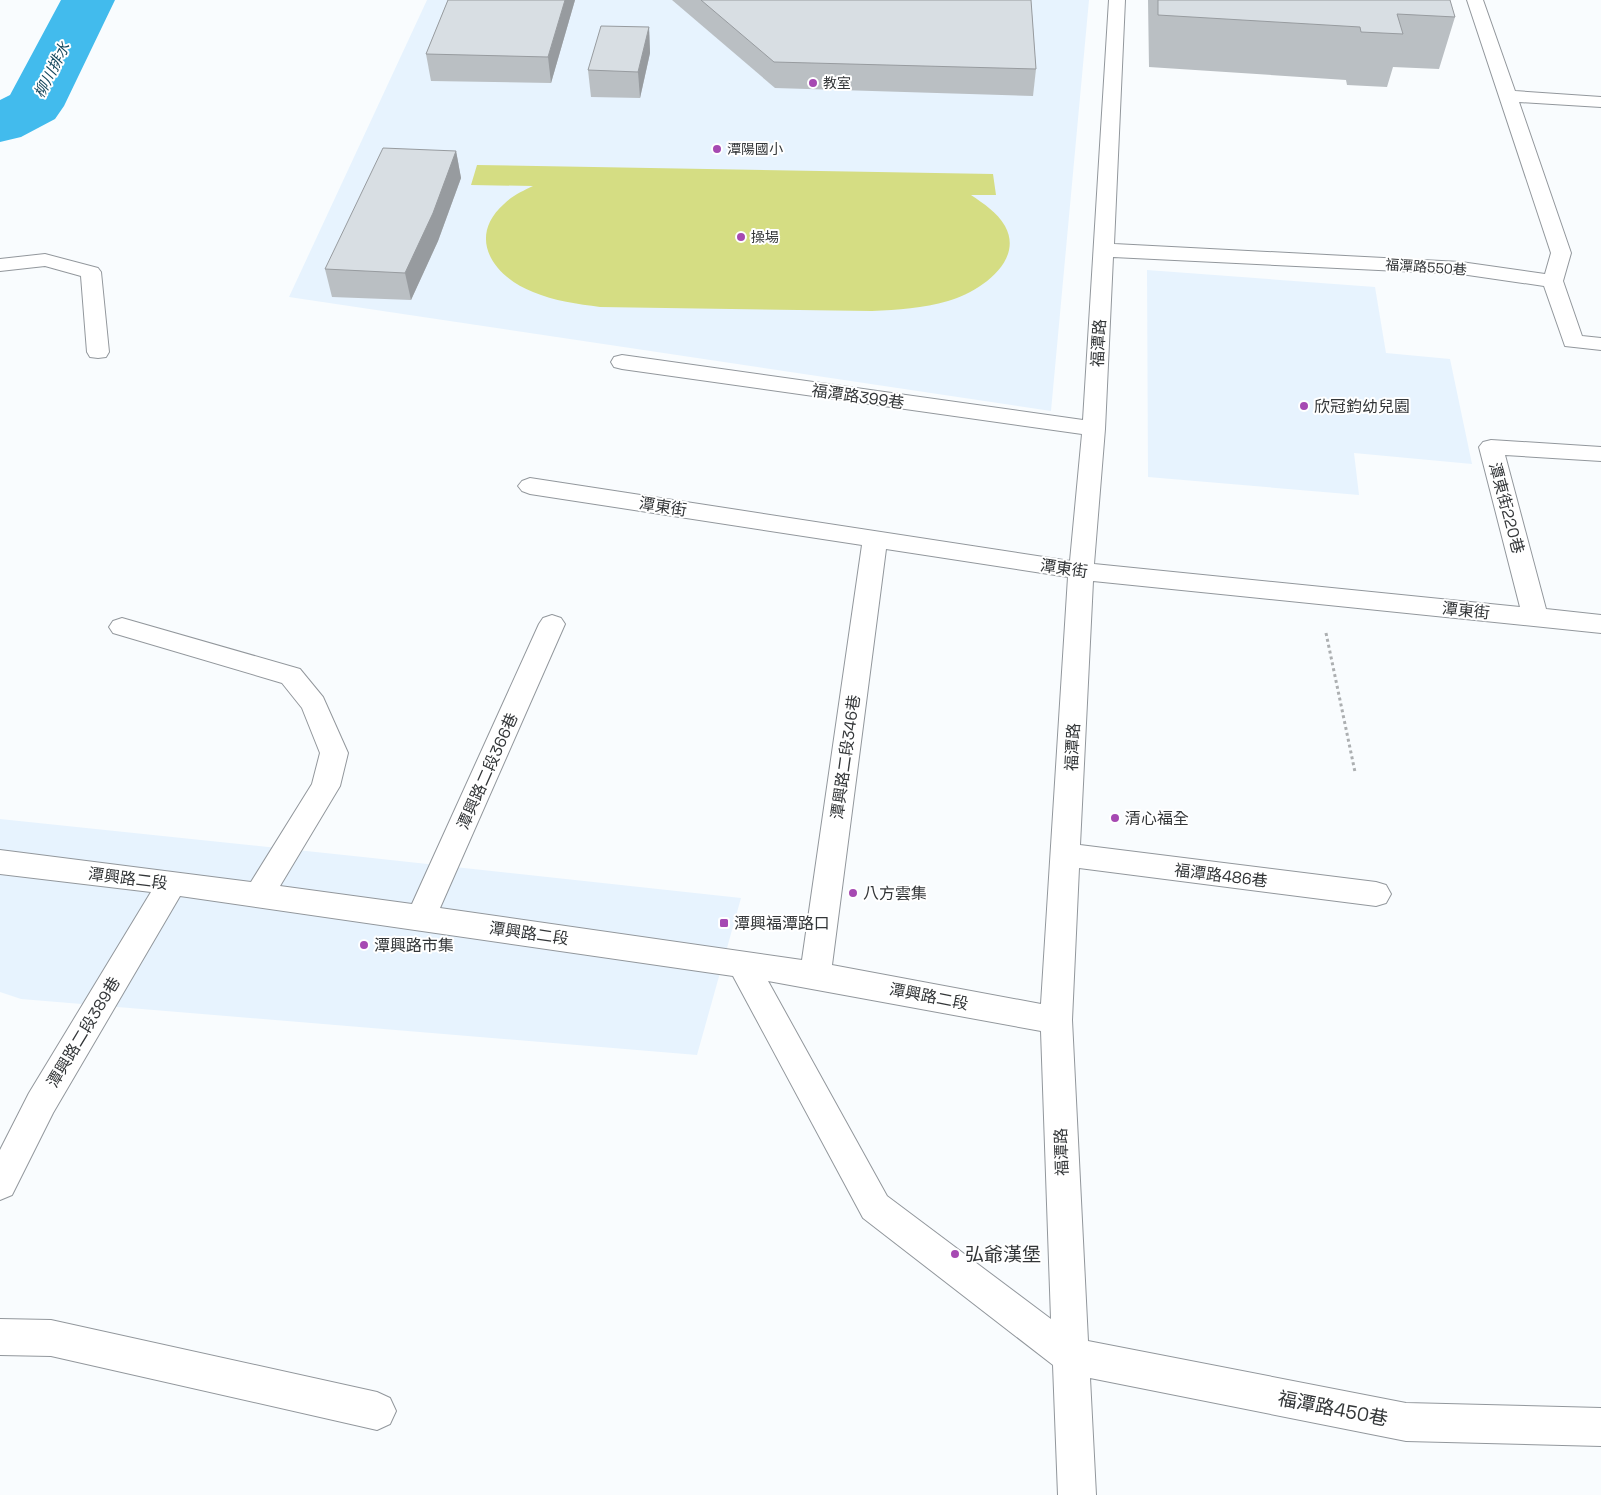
<svg xmlns="http://www.w3.org/2000/svg" width="1601" height="1495" viewBox="0 0 1601 1495" font-family="'Space Grotesk','Noto Sans TC',sans-serif">
<style>
.built{fill:#e7f3fe}
.green{fill:#d5dd83}
.lines{fill:none;stroke-linecap:round;stroke-linejoin:round}
.river{fill:#42bbed;fill-rule:evenodd}
.minor-casing{stroke:#92979c;stroke-width:2}
.path{stroke:#acafb1;stroke-width:3;stroke-dasharray:3 3;stroke-linecap:butt}
.minor{fill:#fff;fill-rule:evenodd}
.wall{fill:#babfc3}
.shaded-wall{fill:#979b9f}
.building{fill:#d8dee3;stroke:#979b9f}
.poi-dot{fill:#a649b2;stroke:#fff;stroke-width:2}
.labels{text-anchor:middle;stroke-width:4;stroke-linejoin:round;paint-order:stroke}
.far-poi-label{font-size:14px;fill:#333638;stroke:#fff;text-anchor:start}
.far-street-label{font-size:14px;fill:#333638;stroke:#fff}
.far-water-label{font-size:15px;font-style:italic;fill:#17495e;stroke:#fff}
.street-label{font-size:16px;fill:#333638;stroke:#fff}
.poi-label{font-size:16px;fill:#333638;stroke:#fff;text-anchor:start}
.near-poi-label{font-size:19px;fill:#333638;stroke:#fff;text-anchor:start}
.near-street-label{font-size:19px;fill:#333638;stroke:#fff}
</style>
<rect width="100%" height="100%" fill="#f9fcfe"/>
<g class="built">
<polygon points="427,0 1089,0 1051,411 289,297"/>
<polygon points="1147,270 1375,287 1386,353 1450,359 1472,464 1354,453 1359,495 1148,477"/>
<polygon points="0,819 363,857 741,898 697,1055 21,999 0,992"/>
</g>
<path class="green" d="M477 165 993 174 996 195H971C984 204 997 212 1005 226 1025 262 977 293 948 301 923 308 898 310 872 311L600 307C578 304 554 301 533 292 494 277 466 238 504 204 513 195 523 191 533 186L471 185Z"/>
<g class="lines">
<polygon class="river" points="61,0 115,0 64,106 55,119 21,137 0,142 0,100 10,95"/>
<defs>
<g id="minor">
<path d="M1109 0H1125L1114 244 1461 262 1545 274 1551 253 1467 0H1483L1515 91 1601 97V107L1519 102 1571 253 1563 281 1582 336 1601 338V350L1565 346 1544 286 1461 274 1113 257 1105 429 1094 564 1520 607 1479 447 1483 442 1491 440 1601 447V461L1505 455 1546 609 1601 615V633L1093 581 1080 845 1376 882 1386 885 1391 894 1386 903 1376 906 1079 868 1072 1020 1088 1341 1406 1403 1601 1408V1446L1406 1441 1090 1378 1096 1495H1058L1053 1365 863 1218 733 976 180 896 53 1113 12 1195 0 1200V1150L29 1093 151 892 0 874V850L251 882 312 784 320 753 302 708 282 683 113 633 109 627 113 621 122 618 300 669 323 697 348 753 340 786 280 886 412 904 539 624 543 618 552 615 561 618 565 624 440 908 802 960 862 545 530 494 522 491 518 486 522 481 530 478 1070 561 1082 434 622 369 614 367 611 362 614 357 622 355 1083 420ZM886 549 1068 577 1041 1004 832 965ZM768 981 1041 1031 1051 1319 887 1196Z"/>
<polygon points="45,254 98,268 101,272 109,352 106,357 98,358 90,357 87,352 81,276 45,266 0,271 0,259"/>
<polygon points="0,1319 51,1320 377,1392 390,1398 396,1411 390,1424 377,1430 51,1356 0,1355"/>
</g>
</defs>
<use href="#minor" class="minor-casing"/>
<polyline class="path" points="1326,633 1355,772"/>
<use href="#minor" class="minor"/>
</g>
<g class="wall">
<polygon points="448,0 575,0 551,83 431,81 426,54"/>
<polygon points="672,0 1031,0 1036,69 1033,96 775,88"/>
<polygon points="1148,0 1450,0 1455,17 1439,69 1393,67 1387,87 1347,85 1346,80 1149,67"/>
<polygon points="649,27 650,53 640,98 591,97 588,70"/>
<polygon points="456,151 461,178 438,241 411,300 332,297 325,269"/>
</g>
<g class="shaded-wall">
<polygon points="565,0 575,0 551,83 548,57"/>
<polygon points="649,27 650,53 640,98 638,72"/>
<polygon points="456,151 461,178 438,241 411,300 405,273"/>
</g>
<g class="building">
<polygon points="448,0 565,0 548,57 426,54"/>
<polygon points="701,0 1031,0 1036,69 774,62"/>
<polygon points="1158,0 1450,0 1455,17 1397,14 1403,34 1361,32 1360,27 1158,15"/>
<polygon points="601,26 649,27 638,72 588,70"/>
<polygon points="383,148 456,151 433,213 405,273 325,269"/>
</g>
<g class="poi-dot">
<circle cx="813" cy="83" r="5"/>
<circle cx="717" cy="149" r="5"/>
<circle cx="741" cy="237" r="5"/>
<circle cx="1304" cy="406" r="5"/>
<circle cx="1115" cy="818" r="5"/>
<circle cx="853" cy="893" r="5"/>
<rect x="719" y="918" width="10" height="10" rx="2.5"/>
<circle cx="364" cy="945" r="5"/>
<circle cx="955" cy="1254" r="5"/>
</g>
<g class="labels">
<g class="far-poi-label">
<text x="823" y="88">教室</text>
<text x="727" y="154">潭陽國小</text>
<text x="751" y="242">操場</text>
</g>
<g class="far-street-label">
<text transform="translate(1426 267) rotate(4)" y="5">福潭路550巷</text>
</g>
<g class="far-water-label">
<text transform="translate(52 70) rotate(-63)" y="5">柳川排水</text>
</g>
<g class="street-label">
<text transform="translate(1098 343) rotate(-87)" y="6">福潭路</text>
<text transform="translate(858 396) rotate(8)" y="6">福潭路399巷</text>
<text transform="translate(663 506) rotate(9)" y="6">潭東街</text>
<text transform="translate(1507 508) rotate(75)" y="6">潭東街220巷</text>
<text transform="translate(1064 568) rotate(8)" y="6">潭東街</text>
<text transform="translate(1466 610) rotate(6)" y="6">潭東街</text>
<text transform="translate(1072 747) rotate(-87)" y="6">福潭路</text>
<text transform="translate(845 757) rotate(-82)" y="6">潭興路二段346巷</text>
<text transform="translate(487 771) rotate(-66)" y="6">潭興路二段366巷</text>
<text transform="translate(1221 875) rotate(7)" y="6">福潭路486巷</text>
<text transform="translate(128 878) rotate(7)" y="6">潭興路二段</text>
<text transform="translate(529 933) rotate(8)" y="6">潭興路二段</text>
<text transform="translate(929 996) rotate(11)" y="6">潭興路二段</text>
<text transform="translate(83 1032) rotate(-59)" y="6">潭興路二段389巷</text>
<text transform="translate(1061 1152) rotate(-92)" y="6">福潭路</text>
</g>
<g class="poi-label">
<text x="1314" y="412">欣冠鈞幼兒園</text>
<text x="1125" y="824">清心福全</text>
<text x="863" y="899">八方雲集</text>
<text x="734" y="929">潭興福潭路口</text>
<text x="374" y="951">潭興路市集</text>
</g>
<g class="near-poi-label">
<text x="965" y="1261">弘爺漢堡</text>
</g>
<g class="near-street-label">
<text transform="translate(1333 1408) rotate(11)" y="7">福潭路450巷</text>
</g>
</g>
</svg>
